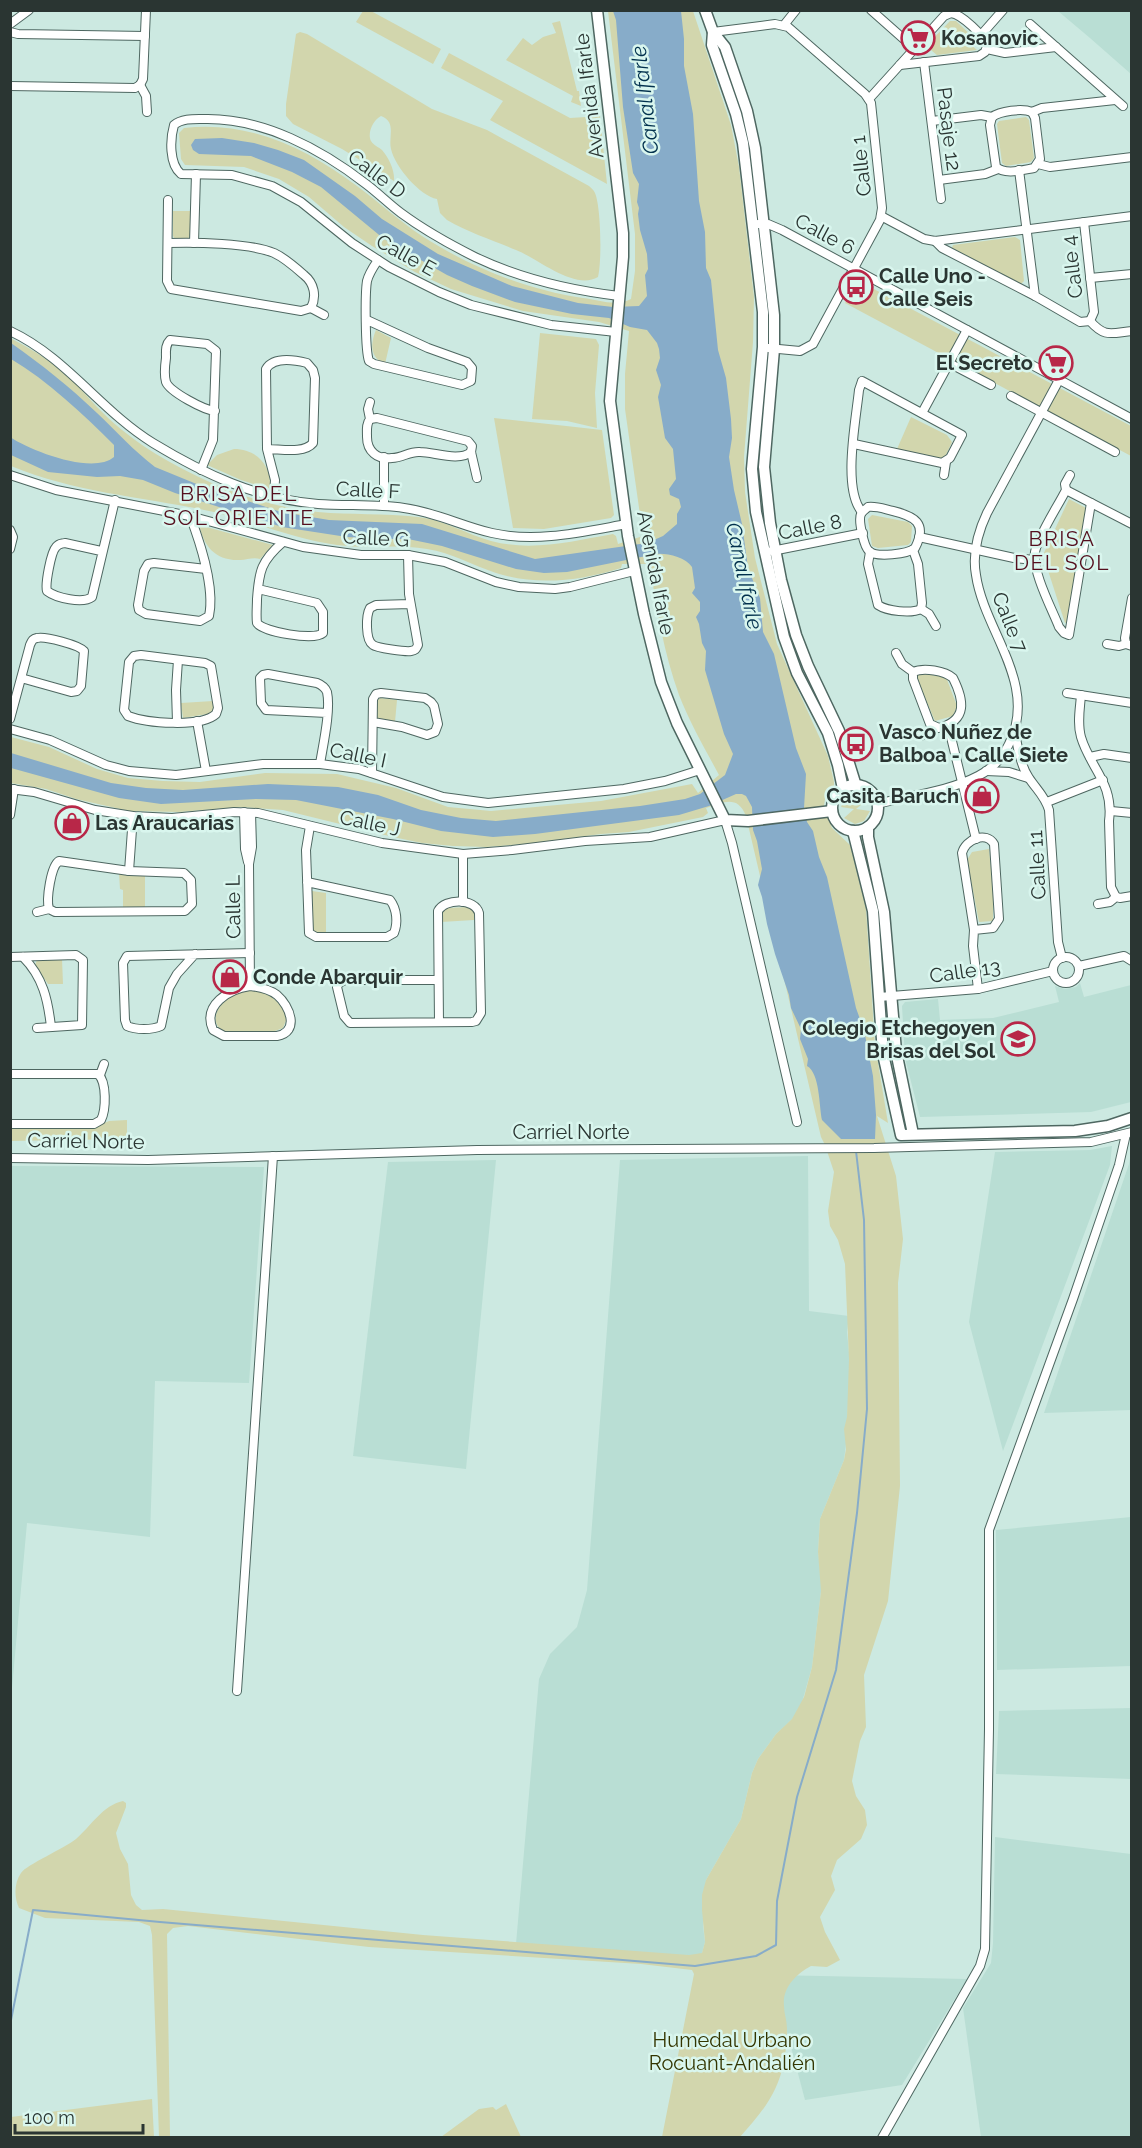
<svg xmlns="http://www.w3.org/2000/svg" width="1142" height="2148" viewBox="0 0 1142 2148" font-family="Raleway,sans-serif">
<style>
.built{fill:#b9ded4}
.green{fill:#d2d6ad}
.water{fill:#87acc9}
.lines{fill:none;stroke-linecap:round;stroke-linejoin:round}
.stream{stroke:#87acc9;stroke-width:2}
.street-casing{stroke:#4e6761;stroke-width:10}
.secondary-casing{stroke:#4e6761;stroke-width:13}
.street{stroke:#fff;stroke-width:8}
.secondary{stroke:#fff;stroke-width:10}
.labels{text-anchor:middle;stroke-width:5;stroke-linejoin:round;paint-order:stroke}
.poi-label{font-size:20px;font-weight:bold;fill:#2a3532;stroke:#d9f6ee;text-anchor:start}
.street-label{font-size:20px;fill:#2a3532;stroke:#d9f6ee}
.park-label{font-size:20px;fill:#333500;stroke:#d9f6ee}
.water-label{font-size:21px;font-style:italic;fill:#01304d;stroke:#d9f6ee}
.neighbourhood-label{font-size:21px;letter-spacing:1.5px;fill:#550f1e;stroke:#d9f6ee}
</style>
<rect width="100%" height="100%" fill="#cce9e1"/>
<g class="built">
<polygon points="1058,11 1131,11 1131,74 1090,38"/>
<polygon points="1080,983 1084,997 1131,985 1131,1102 1091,1112 920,1117 905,1058 902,1006 905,1002 938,999 940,1020 993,1018 1059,1002 1055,986 1065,989 1076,987"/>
<polygon points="1112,1146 1110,1165 1003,1451 969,1322 995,1152 1090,1150"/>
<polygon points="1131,1152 1131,1410 1044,1413 1129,1164"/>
<polygon points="808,1156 809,1311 849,1316 847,1332 850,1363 846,1444 844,1460 820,1519 818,1552 822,1583 812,1667 799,1713 776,1734 758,1759 752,1773 741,1819 706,1880 703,1926 705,1942 701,1957 516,1944 539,1679 550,1654 577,1627 587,1590 620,1160"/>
<polygon points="496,1160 466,1469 353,1456 388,1162"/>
<polygon points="11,1166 264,1167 249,1383 155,1381 150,1537 27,1523 12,1688 10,1688"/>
<polygon points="1131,1517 1131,1666 997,1670 996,1530"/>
<polygon points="1131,1708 1131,1779 996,1774 999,1711"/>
<polygon points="995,1837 1131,1854 1131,2137 981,2137 963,2008 991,1963 993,1943"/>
<polygon points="772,1975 967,1979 902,2085 805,2100"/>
</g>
<g class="green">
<polygon points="363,11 371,11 441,49 433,64 356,22"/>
<path d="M608 11H693L731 125 739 167 754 297 753 342 744 457 745 492 755 558 777 644 828 756 834 782V787L825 799 824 806 832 828 850 845 866 909 875 1045 888 1123 877 1116 896 1176 903 1239 898 1283 900 1486 888 1601 864 1675 866 1727 860 1741 852 1781 856 1796 865 1810 867 1825 861 1839 837 1860 831 1876 835 1890 820 1917 825 1932 840 1960 827 1967 811 1966C796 1974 782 1988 784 2006 784 2013 787 2021 787 2029 787 2039 786 2051 784 2062 777 2095 762 2112 740 2137H662L694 1974 692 1970 641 1964 369 1947 188 1926 173 1928 167 1934 170 2137H159L152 1935 150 1926 139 1922 45 1918 19 1908C14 1897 14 1883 21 1873 26 1865 65 1848 76 1839 91 1826 103 1805 123 1801L126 1803V1807L116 1833 120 1849 128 1864 131 1895 136 1905 142 1910 163 1909 423 1935 689 1955 702 1953 705 1942 702 1910V1895L706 1880 741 1819 752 1773 758 1759 776 1734 792 1719 804 1697 812 1667 821 1591 818 1552 820 1519 844 1460 846 1449 844 1429 847 1417 849 1360 845 1264 838 1240 830 1226 828 1211 834 1172 825 1145 821 1137 746 816C737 794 723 803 706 808L708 813 703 817 629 832 601 834 526 844 486 847 453 846 422 843 393 837 283 810 240 807 179 812 129 811 76 799 46 789 11 783V737L49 747 97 769 128 778 163 781 200 782 265 773 337 774 396 788 448 807 491 811 601 801 692 784 698 793 719 775C705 749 690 723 679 695 664 653 656 608 650 564H622L621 568C581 581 536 586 496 573 472 565 452 553 427 549 397 544 367 549 337 545 295 539 255 522 214 512 145 497 76 493 11 466L10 338C28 347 45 357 60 370 76 382 88 398 102 412 118 428 137 442 156 454 204 483 262 507 318 512 351 515 384 513 418 517 444 520 466 534 491 541 532 552 573 541 613 534L616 536 618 544 643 536 625 409V374L629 331 599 322 523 311 451 289 415 272 372 246 344 227 309 197 279 179 244 167 185 165 181 159 179 133 184 128C248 120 307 148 357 186 379 202 399 221 422 236 470 267 527 290 583 298 599 300 616 307 631 299L635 271V234Z"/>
<polygon points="560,21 577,91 579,91 581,106 571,102 573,96 506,60 523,38 532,45 543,37 556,33 552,23"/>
<polygon points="956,21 975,39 970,44 977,50 937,55 926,46 950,21"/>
<path d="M300 32 307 34 432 109 487 130 589 186C591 188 594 190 595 193 601 207 602 261 598 277 575 291 537 258 516 250 493 240 469 233 447 220L440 213 437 199C420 196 395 167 391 149 388 137 397 122 381 116 373 120 367 133 371 141 374 146 379 147 382 150 389 158 395 171 394 181L342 149 293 124 286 116V104L296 34Z"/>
<polygon points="449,53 570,118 586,117 592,111 595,99 598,98 607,184 490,120 503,101 441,68"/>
<polygon points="1026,117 1029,120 1034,158 1031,162 1006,166 1002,163 997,124 999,121"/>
<polygon points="173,211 190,211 190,235 188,239 175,239 173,236"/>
<polygon points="1015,237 1020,240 1024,281 1020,285 952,248 953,245"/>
<polygon points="857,280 1131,426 1131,456 845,303"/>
<path d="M376 330 391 338 385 364C370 358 370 344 376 330Z"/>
<polygon points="540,333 596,339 599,345 595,393 597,428 567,421 532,419"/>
<polygon points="911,417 947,435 952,442 945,457 939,459 897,449"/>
<polygon points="494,418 602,430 614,515 611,518 544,529 513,528"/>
<path d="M234 449C257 449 272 466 270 489L241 480 207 465 217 455Z"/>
<polygon points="1069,499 1086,508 1068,622 1065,623 1043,555"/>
<polygon points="872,515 908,522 912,526 911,542 908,545 878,548 872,546 868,519"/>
<path d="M199 525 273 545 260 559C253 557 247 560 240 560 215 561 204 546 199 525Z"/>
<polygon points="918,673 946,677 957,706 953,716 935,721 916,677"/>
<polygon points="380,698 397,700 395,722 376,718 376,702"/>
<polygon points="213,701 213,711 208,714 183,718 181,703"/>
<polygon points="857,794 867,800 856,809 870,811 864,821 855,824 844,818 854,809 841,807 846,797"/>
<polygon points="989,849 993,888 993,921 979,922 967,860 972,852"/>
<polygon points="119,873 145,875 145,908 123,908 123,890 120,889"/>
<polygon points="312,891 326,893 326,934 313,932"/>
<polygon points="468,907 474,911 474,920 441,922 442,913 447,908"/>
<polygon points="62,959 63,984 48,984 35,965 37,960"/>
<path d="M249 990C267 990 282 1002 287 1018L283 1028 275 1031 225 1032C210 1025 215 1009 226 1000 233 994 241 992 249 990Z"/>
<polygon points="127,1120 127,1139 11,1141 10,1127 93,1128 109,1121"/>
<polygon points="152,2099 154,2137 11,2137 11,2117"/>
<polygon points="506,2104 521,2137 441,2137 479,2109 493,2107 496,2110"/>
</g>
<path class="water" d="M613 11H681L684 39V66L693 114 699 201 705 232 706 268 711 280 718 350 726 378 731 419 732 438 729 457 734 490 742 524 748 568 760 598 763 632 774 654 796 748 806 774 804 808 807 822 813 831 819 857 827 877 856 1008 864 1030 873 1076 876 1115 875 1139H841L822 1120C819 1106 820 1073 807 1066L808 1059 800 1039 801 1029 791 1008 789 995 775 954 767 924 762 897 758 885 762 869 757 841 753 830 752 807 746 796 742 794H736L709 806 679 815 535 834 493 837 441 831 393 819 296 800 256 799 161 804 119 798 11 768V753L111 783 146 788 183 790 268 784 338 787 378 795 421 810 461 818 496 821 640 806 685 799 700 794 725 775 733 754 724 734 705 670 706 651 702 643 699 624 696 617 700 611V602L692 593 695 588 692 567C685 557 667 553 656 554L567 572 544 573 516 569 442 546 408 539H382L347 537 282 527 175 493 143 480 120 476 97 477 48 472 11 455 10 437C31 451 93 475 114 457V445C83 414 48 381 11 359V343C41 364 70 387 97 413 116 431 134 451 155 467L199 485 281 512 329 520 422 524 535 559 647 543 663 536 677 524V514L681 507 679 499 670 495 669 489 676 479 673 449 665 438 658 397 661 385 656 370 660 358 659 349 657 343 647 330 630 327 609 318 572 314 515 302 472 286 447 275 384 239 321 187 292 172 251 156 199 154 193 150 191 145 195 139 222 138 254 143 278 150 304 160 355 196 382 219 438 254 512 286 578 303 613 307 639 306 647 296 645 275 648 269 647 254 640 230 638 214 639 208 637 202 639 184 633 173 623 107 616 20Z"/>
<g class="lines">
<polyline class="stream" points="10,2025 33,1910 160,1922 695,1966 756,1956 776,1945 777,1901 797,1797 836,1670 857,1513 867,1409 864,1220 856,1151"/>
<defs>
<g id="street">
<polyline points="871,10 915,49"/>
<polyline points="10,24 29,10"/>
<polyline points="1030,24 1123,106"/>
<polyline points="784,25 796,10"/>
<polyline points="10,32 18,34 145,36"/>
<polyline points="713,32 775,24 788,27 865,94 871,103 882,208 880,220 813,344 800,351 768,348"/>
<polyline points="981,35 1003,10"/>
<polyline points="987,49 1005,53 1056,47"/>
<polyline points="924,62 941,199"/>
<path d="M900 65 979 56 985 52 987 46C985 36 961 14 951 13"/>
<polyline points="140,85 143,79 146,10"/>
<polyline points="140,85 146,96 147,112"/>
<polyline points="10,86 135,88 140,85"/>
<polyline points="869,99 944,16 951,13"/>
<polyline points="1032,112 1042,108 1115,100"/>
<path d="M992 117 990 125 996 167C1005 175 1022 170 1034 168L1040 159 1035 118 1032 112"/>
<path d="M992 117C1000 111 1022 108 1032 112"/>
<polyline points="932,121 981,115 992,117"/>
<polyline points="1038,164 1050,167 1132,157"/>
<polyline points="1019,170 1035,296 1080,322 1090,321"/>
<polyline points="939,180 985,174 998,169"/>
<polyline points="168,200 167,281 171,289 301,311 311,308"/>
<polyline points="881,216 924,239 935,241 1132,216"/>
<polyline points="1084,222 1094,312 1090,321"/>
<polyline points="758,224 768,224 782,230 1132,419"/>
<polyline points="935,241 942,248 1035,296"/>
<path d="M168 243C194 242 250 243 274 253 285 258 295 267 304 275 314 283 317 296 311 308"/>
<polyline points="194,243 196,174"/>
<polyline points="1090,278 1132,274"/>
<polyline points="311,308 324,315"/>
<path d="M367 320 428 348 467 362 472 368 471 381 462 385 374 364 369 361C365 350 365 293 367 281 369 273 374 266 378 260"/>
<path d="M1090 321C1105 338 1111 333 1132 331"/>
<path d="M10 331C66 357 101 411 153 443 204 474 257 499 318 504 347 506 376 504 404 508 435 512 462 526 492 533 537 543 582 532 627 524"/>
<path d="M616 332 551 325 471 305 439 292 389 267 352 243 301 202 272 186 232 175 181 174C169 164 170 139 174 125 182 118 195 119 205 119 263 118 321 149 366 184 378 193 389 204 401 213 424 230 449 244 475 257 521 279 569 290 619 296"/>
<polyline points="949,363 991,385"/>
<polyline points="1011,396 1115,452"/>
<path d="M370 402 368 409 370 419C366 424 367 430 367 437 367 451 377 460 392 458 402 458 410 451 420 452 434 452 459 462 471 452"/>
<polyline points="922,413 967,330"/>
<polyline points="370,419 377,418 468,441 472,446 471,452 477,478"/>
<path d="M854 444 942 463 950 458 962 435 862 381 859 390C856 420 842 489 862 512"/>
<path d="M267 449C281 449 304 454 313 443L315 378 313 370 307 363C295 360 274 356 266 369L267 449 275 480 274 497"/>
<polyline points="384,457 384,506"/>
<path d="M201 470 213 440 216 351 207 344 170 340C165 345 166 351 166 358 165 365 164 375 166 382 170 392 204 410 215 411"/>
<polyline points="10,475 56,490 190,516 303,547 361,555 408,555 445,562 496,582 519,587 555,589 570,587 634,571"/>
<polyline points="944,475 946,462"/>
<path d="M1070 475 1065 484 1066 490C1058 506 1038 536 1035 552 1032 572 1052 609 1059 627L1064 633 1069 635 1091 503"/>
<polyline points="1066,490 1132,524"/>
<path d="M868 507C877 506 884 509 893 511 914 516 928 523 915 548 908 554 876 558 869 551 864 547 858 520 861 514 863 510 865 510 868 507Z"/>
<path d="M190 516C200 542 215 588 209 616L200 621 146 614 139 610 138 605 144 571 148 564 154 563 206 569"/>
<polyline points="10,530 13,537 10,549"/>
<polyline points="919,537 1014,558 1035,560"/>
<polyline points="913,550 918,564 922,603 921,609"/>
<path d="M101 551 65 543C61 544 59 543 56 547 51 552 45 584 47 591 56 598 83 604 92 597L115 500"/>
<polyline points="772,551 863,533"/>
<path d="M870 552 868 564 878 605C887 611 911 614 921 609"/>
<path d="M408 555 409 594 418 645C416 649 416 650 411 651 406 652 377 648 373 645 365 640 366 615 370 608L376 605 410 604"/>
<path d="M258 589 317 603 323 612V633C314 641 264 632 257 623 256 615 257 607 257 599 259 571 261 561 283 542"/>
<polyline points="921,609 929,614 936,626"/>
<polyline points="1107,644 1119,646 1126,644 1132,646"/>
<polyline points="1126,644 1125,638 1132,598"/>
<path d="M896 653 902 664 913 672C924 667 945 671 953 678 964 700 968 720 939 728L930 724 913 679V672"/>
<path d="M141 655 205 663 211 666 218 708 216 714C201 728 146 723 128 716L124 710 129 662 134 656Z"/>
<polyline points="1067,693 1132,703"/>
<path d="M1081 695C1080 709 1077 723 1081 737 1090 768 1114 783 1109 821L1111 887 1116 897"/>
<path d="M10 719 30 645C32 641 32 639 37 638 45 636 79 645 84 651L81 686 77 691 71 692 21 678"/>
<polyline points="197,721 206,771"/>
<polyline points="177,722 176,690 178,660"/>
<polyline points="948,725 976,839"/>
<polyline points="10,729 50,740 106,765 129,771 176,775 263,764 320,764 359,769 443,797 488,803 624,789 665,781 700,770"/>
<path d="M1015 731C1017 746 1020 765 1029 778 1036 789 1045 796 1049 810L1058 942 1062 958"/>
<polyline points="920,736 929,733 933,727"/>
<polyline points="1090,757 1104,754 1132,758"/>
<path d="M320 764C323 745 331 710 327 692 325 687 322 685 317 683L268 674 263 675 260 678 261 703 266 710 327 713"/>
<polyline points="986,771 1009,772 1028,778"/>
<polyline points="372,773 373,699 376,694 381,693 425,698 431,702 434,706 438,724 435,732 427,735 402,727 373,722"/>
<polyline points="10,789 34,792 95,810 133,816 172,818 234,812 258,813 382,843 463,854 512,850 585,841 650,837 725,820 732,843 797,1122"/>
<polyline points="1047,802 1103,780"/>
<path d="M877 804C908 796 950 791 978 776 992 769 1003 757 1009 744 1039 684 984 631 976 575 972 553 978 532 987 513L1059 380"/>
<polyline points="1111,811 1132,813"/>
<polyline points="244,812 245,849 248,862"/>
<polyline points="10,815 14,789"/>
<polyline points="129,871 133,816"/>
<path d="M307 882 390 900C397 909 398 923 394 933L387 937H316L309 933 306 850 310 826"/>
<polyline points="463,902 463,854"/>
<polyline points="1098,904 1110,902 1116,897 1120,898 1132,896"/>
<path d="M37 912 49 909 55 912 185 911 192 904 191 880 184 873 129 871 59 861C51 866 46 899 49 909"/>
<path d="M974 930 993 928 999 919 994 844C986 831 966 839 962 853L974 930 973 946 978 989"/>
<path d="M195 954 177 974 169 988 161 1026C152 1030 136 1030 127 1026L125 1020 123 963 127 956 250 953"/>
<polyline points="10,957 76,955 83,960 82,1025 37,1028"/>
<path d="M23 957C43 977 48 1000 51 1027"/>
<circle cx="1066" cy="970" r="13"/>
<polyline points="1079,966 1124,956 1132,961"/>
<path d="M438 980H345L339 983 337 987 344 1016 350 1023 472 1022 476 1021 481 1013 479 913C475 898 445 898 438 911L439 1022"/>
<path d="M250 986C260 987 269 989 277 995 290 1006 300 1032 277 1036H224L213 1030C202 1005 229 989 250 986Z"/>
<polyline points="250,986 249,864 252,847 251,813"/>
<polyline points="879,997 978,989 1053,971"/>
<path d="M10 1074H98C107 1082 106 1110 101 1120L94 1124H10"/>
<polyline points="100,1075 104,1064"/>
<polyline points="10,1158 148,1160 477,1150 874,1148 1091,1142 1132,1132"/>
<polyline points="237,1691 273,1156"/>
<polyline points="882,2138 980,1966 985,1949 989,1729 989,1530 1073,1299 1119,1165 1126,1134"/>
</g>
<g id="secondary">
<polyline points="597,10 623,233 623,257 610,401 628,536 644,614 661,682 677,723 725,820 748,821 832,811"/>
<polyline points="705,10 713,32 725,47 747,111 755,148 774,315 774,349 764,467 770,523 781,580 796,635 808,666 839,731 856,786"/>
<polyline points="713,32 712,45 736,114 743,143 763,312 763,347 752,469 756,512 784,637 797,673 828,733 838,765 843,789"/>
<circle cx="855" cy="808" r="23"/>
<polyline points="868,827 868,837 884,912 896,1051 913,1134"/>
<polyline points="853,831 873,911 883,1054 901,1135 1075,1131 1108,1126 1132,1118"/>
</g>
</defs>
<use href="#street" class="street-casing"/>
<use href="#secondary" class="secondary-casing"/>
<use href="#street" class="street"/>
<use href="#secondary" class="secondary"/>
</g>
<defs>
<symbol id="supermarket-ring" viewBox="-11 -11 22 22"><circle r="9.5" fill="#d9f6ee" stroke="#b82748" stroke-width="1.5"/><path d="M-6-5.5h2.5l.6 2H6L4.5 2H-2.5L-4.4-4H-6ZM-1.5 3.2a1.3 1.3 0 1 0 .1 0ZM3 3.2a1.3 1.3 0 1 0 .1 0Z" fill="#b82748"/></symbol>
<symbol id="bus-ring" viewBox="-11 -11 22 22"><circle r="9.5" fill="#d9f6ee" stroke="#b82748" stroke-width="1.5"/><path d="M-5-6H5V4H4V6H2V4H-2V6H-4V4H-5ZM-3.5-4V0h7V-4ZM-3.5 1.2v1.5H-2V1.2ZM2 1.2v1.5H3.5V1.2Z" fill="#b82748"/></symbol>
<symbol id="shop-ring" viewBox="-11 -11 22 22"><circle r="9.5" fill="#d9f6ee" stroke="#b82748" stroke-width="1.5"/><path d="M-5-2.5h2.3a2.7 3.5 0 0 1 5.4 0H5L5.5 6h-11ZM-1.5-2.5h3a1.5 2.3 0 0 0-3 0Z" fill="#b82748"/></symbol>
<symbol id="school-ring" viewBox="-11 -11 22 22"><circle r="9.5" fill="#d9f6ee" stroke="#b82748" stroke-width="1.5"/><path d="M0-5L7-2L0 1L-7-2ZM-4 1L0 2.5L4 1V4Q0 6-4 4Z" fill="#b82748"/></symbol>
</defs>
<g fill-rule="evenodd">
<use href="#supermarket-ring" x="899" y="19" width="38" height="38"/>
<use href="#bus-ring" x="837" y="268" width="38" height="38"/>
<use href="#supermarket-ring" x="1037" y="344" width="38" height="38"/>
<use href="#bus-ring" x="837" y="725" width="38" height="38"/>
<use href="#shop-ring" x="963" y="777" width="38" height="38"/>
<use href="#shop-ring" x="53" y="804" width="38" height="38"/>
<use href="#shop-ring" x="211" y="958" width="38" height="38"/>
<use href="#school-ring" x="999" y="1020" width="38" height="38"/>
</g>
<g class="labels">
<g class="poi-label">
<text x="941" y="45">Kosanovic</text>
<text x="879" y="283">Calle Uno -<tspan x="879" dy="23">Calle Seis</tspan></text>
<text x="1033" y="370" text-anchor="end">El Secreto</text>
<text x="879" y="739">Vasco Nuñez de<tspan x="879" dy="23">Balboa - Calle Siete</tspan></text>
<text x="959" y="803" text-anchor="end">Casita Baruch</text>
<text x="95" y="830">Las Araucarias</text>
<text x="253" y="984">Conde Abarquir</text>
<text x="995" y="1035" text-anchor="end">Colegio Etchegoyen<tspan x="995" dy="23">Brisas del Sol</tspan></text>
</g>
<g class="street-label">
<text transform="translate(589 96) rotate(-97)" y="7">Avenida Ifarle</text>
<text transform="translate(949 129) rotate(83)" y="7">Pasaje 12</text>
<text transform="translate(861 166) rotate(-96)" y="7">Calle 1</text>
<text transform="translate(377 174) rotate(37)" y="7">Calle D</text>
<text transform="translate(825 234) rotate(28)" y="7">Calle 6</text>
<text transform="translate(406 255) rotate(29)" y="7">Calle E</text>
<text transform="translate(1072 267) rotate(-97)" y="7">Calle 4</text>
<text transform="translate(368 490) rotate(3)" y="7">Calle F</text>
<text transform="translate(810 527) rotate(-11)" y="7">Calle 8</text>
<text transform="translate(376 538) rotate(3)" y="7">Calle G</text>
<text transform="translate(656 573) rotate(79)" y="7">Avenida Ifarle</text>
<text transform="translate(1010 622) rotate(68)" y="7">Calle 7</text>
<text transform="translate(358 755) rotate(12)" y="7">Calle I</text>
<text transform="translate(370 823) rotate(12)" y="7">Calle J</text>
<text transform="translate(1037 865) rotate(-93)" y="7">Calle 11</text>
<text transform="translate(233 907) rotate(-91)" y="7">Calle L</text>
<text transform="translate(965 971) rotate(-8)" y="7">Calle 13</text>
<text x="571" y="1139">Carriel Norte</text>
<text transform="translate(86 1141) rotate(1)" y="7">Carriel Norte</text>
</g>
<g class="park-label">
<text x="732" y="2047">Humedal Urbano<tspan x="732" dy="23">Rocuant-Andalién</tspan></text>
</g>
<g class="water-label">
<text transform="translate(645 100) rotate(-97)" y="7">Canal Ifarle</text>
<text transform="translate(744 576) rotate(78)" y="7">Canal Ifarle</text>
</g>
<g class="neighbourhood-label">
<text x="239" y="501">BRISA DEL<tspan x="239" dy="24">SOL ORIENTE</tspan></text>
<text x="1062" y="546">BRISA<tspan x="1062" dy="24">DEL SOL</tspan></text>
</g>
</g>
<rect width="1142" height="2148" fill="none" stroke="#2a3532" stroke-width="24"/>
<path d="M15 2124v9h128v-9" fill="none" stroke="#2a3532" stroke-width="3"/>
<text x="24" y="2124" font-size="18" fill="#2a3532" stroke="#d9f6ee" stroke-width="4.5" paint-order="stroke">100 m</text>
</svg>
